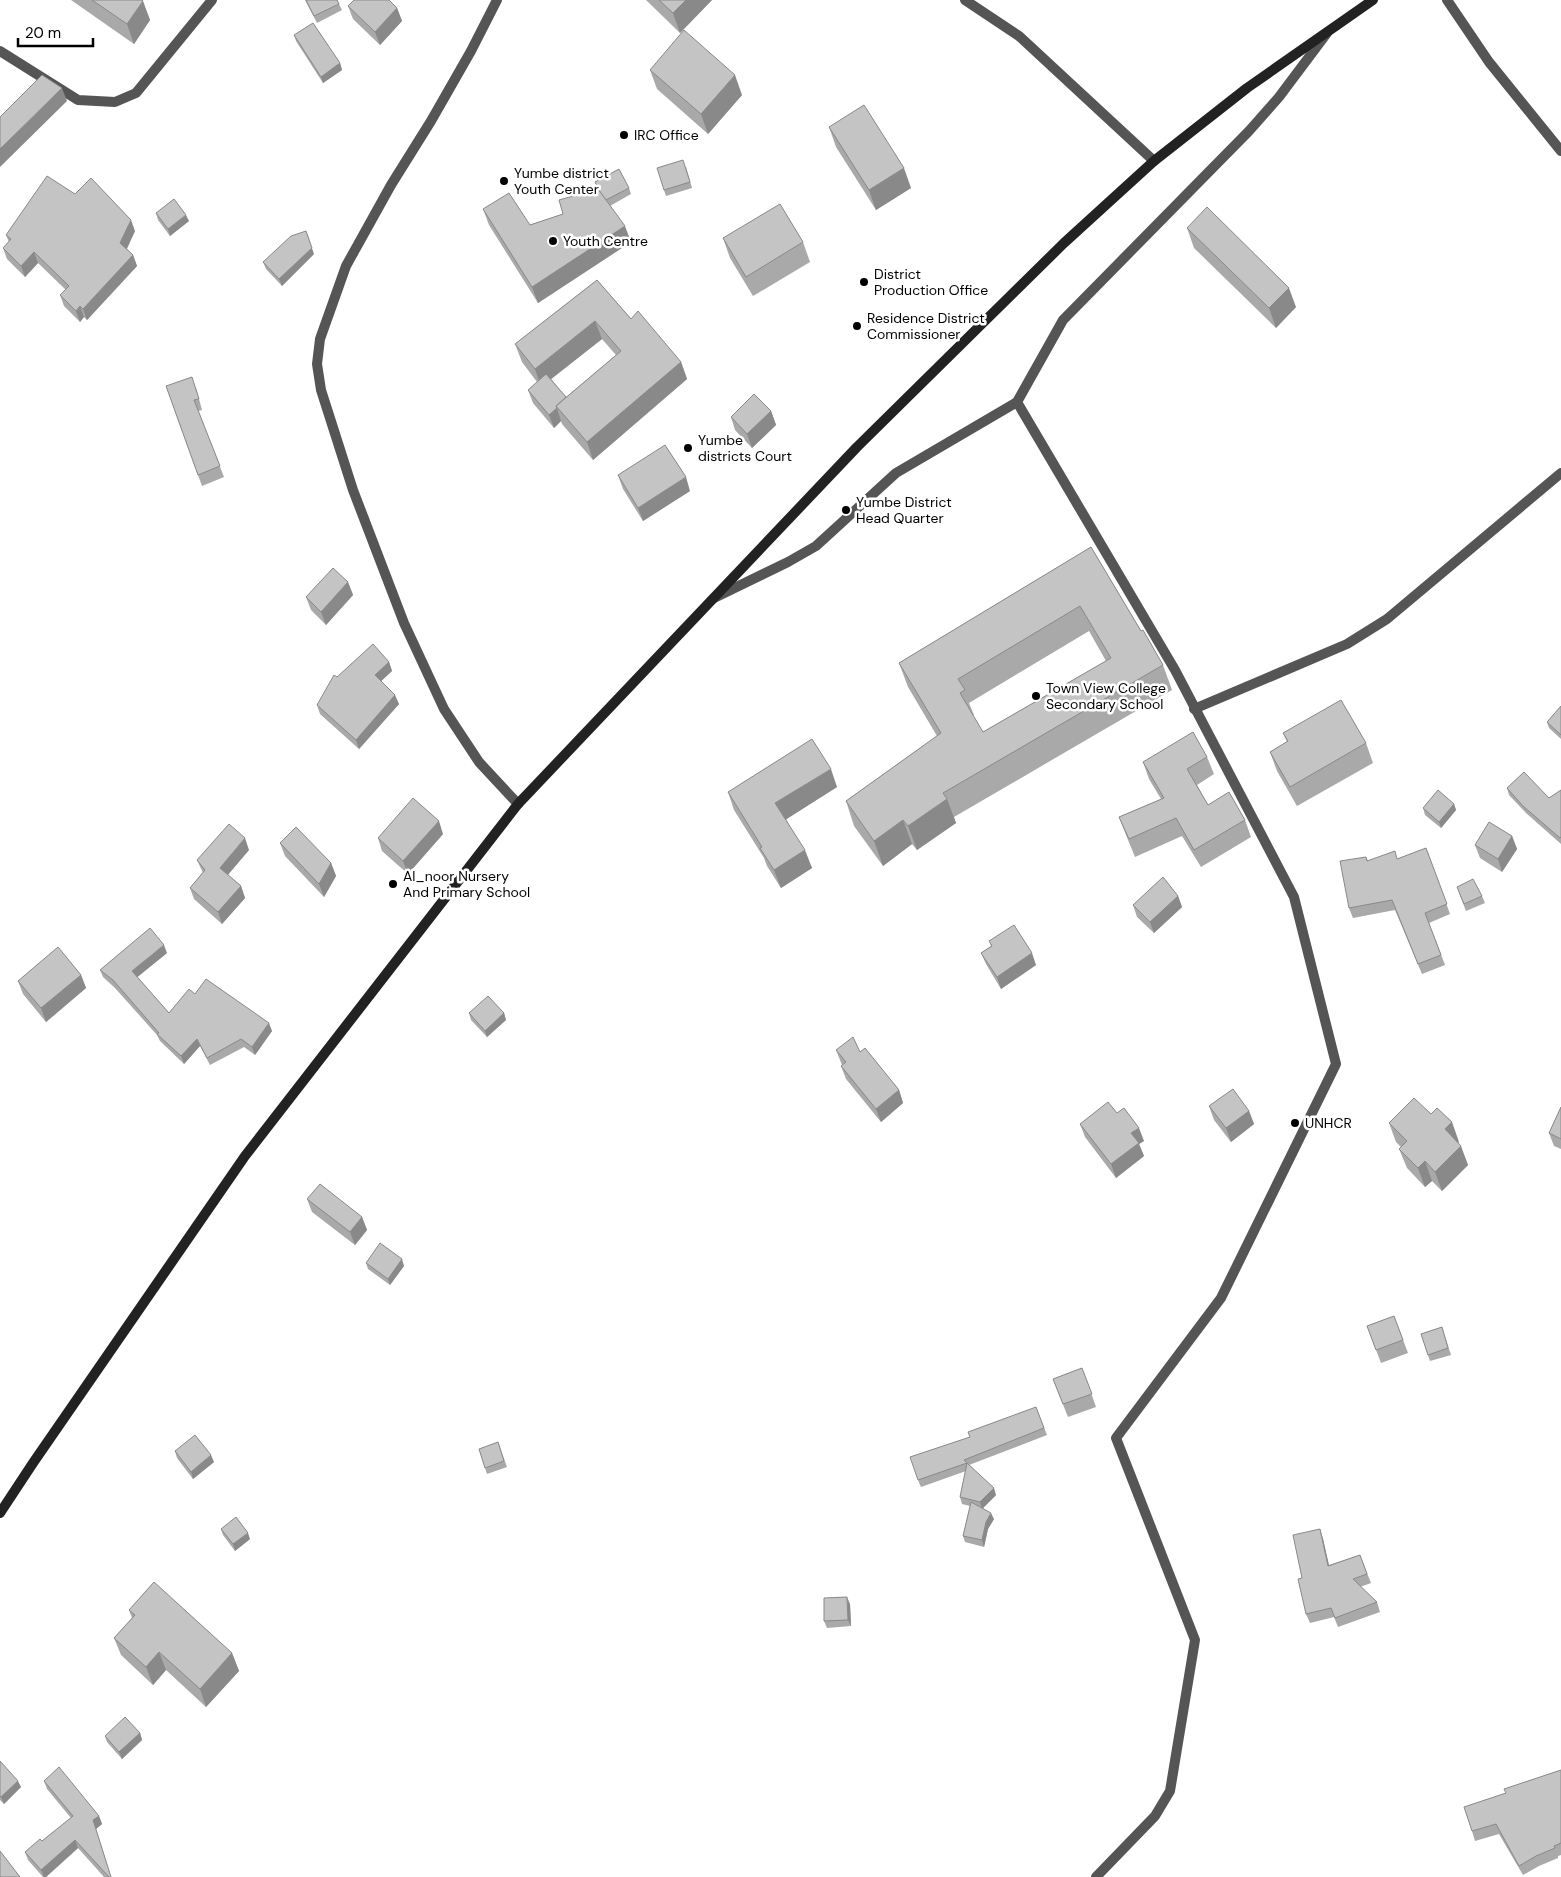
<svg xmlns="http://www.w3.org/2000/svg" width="1561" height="1877" viewBox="0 0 1561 1877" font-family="'DM Sans',sans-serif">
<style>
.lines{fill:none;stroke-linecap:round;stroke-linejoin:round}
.minor{stroke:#555;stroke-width:10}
.tertiary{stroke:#555;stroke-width:10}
.secondary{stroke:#222;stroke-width:10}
.wall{fill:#a9a9a9;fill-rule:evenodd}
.shaded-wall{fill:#898989}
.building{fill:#c4c4c4;stroke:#898989;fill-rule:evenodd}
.poi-dot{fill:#000;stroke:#fff;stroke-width:2}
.labels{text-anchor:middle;stroke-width:5;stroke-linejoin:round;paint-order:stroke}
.poi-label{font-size:14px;fill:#000;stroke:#fff;text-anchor:start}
</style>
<rect width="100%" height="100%" fill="#fff"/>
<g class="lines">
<g class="minor">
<polyline points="497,0 471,51 431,121 391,185 346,266 320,339 317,364 321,390 353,490 404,623 444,709 479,762 518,804"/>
<polyline points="1447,0 1489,62 1561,151"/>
<polyline points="0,51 78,100 115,102 136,93 212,0"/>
<polyline points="1017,402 1175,670 1294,897 1336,1064 1221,1298 1116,1438 1195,1640 1170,1791 1155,1816 1096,1877"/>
<polyline points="714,598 788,562 816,546 896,473 1017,402 1063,320 1249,131 1279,97 1327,33"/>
<polyline points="1194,709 1347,644 1387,619 1561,473"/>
</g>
<polyline class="tertiary" points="965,0 1019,36 1154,161"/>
<polyline class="secondary" points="0,1513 33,1463 245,1156 518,804 857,447 1064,243 1154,161 1247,88 1373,0"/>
</g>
<g class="wall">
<polygon points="71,0 142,0 150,20 134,44"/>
<polygon points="305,0 337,0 342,10 317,23"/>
<polygon points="646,0 712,0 680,33"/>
<polygon points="348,6 397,8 402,21 380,45 353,19"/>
<polygon points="294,35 340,63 342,70 323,83 296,41"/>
<polygon points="650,70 742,95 708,134 657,89"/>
<polygon points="829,127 911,188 876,210 836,147"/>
<polygon points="686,167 692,188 666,196 664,190"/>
<polygon points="595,182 629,188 631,194 610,206 631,242 538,303 489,225 483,209 530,225 563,214 598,189"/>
<polygon points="75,194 135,231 127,249 133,255 137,266 87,320 84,317 80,322 64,306 60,295 66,290 38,263 25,277 7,259 3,248 9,242 6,235"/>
<polygon points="156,213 189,221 170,236 158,220"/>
<polygon points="1187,228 1296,307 1276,328 1194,248"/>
<polygon points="723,238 803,242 810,262 753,296 730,258"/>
<polygon points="314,254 282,286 266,269 263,262"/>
<path d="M597 280 631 319 681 362 687 379 593 460 562 424 561 421 554 428 533 403 528 390 537 382 522 362 515 344ZM602 339 616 355 566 397 551 379Z"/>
<polygon points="166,386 196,388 202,410 198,411 224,477 202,486"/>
<polygon points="771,411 776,425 752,448 735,430 731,417"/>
<polygon points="618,475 690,491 643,521 623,489"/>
<path d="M1091 547 1141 631 1163 665 1172 690 954 817 956 823 917 850 912 844 883 866 854 826 846 801 937 736 908 687 899 663ZM1089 631 1106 661 983 732 973 716 974 715 969 703Z"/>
<polygon points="348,582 353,595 326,625 311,610 306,597"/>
<polygon points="389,662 392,671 381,681 399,704 359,749 320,714 317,705 337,677"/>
<polygon points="1561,706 1561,739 1549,728 1547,722"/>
<polygon points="1283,733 1366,743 1373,763 1297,806 1277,771 1270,752 1287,742"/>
<polygon points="1207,757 1214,774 1197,785 1208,805 1245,820 1251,837 1201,867 1182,836 1135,857 1126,835 1119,817 1161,799 1149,779 1143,762"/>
<polygon points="837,787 786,819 812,868 781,888 767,866 764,858 734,810 728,792"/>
<polygon points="1507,788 1549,798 1561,790 1561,844 1526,813 1509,795"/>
<polygon points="1454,804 1456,810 1441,828 1425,815 1423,808"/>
<polygon points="443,834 408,874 382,851 378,838"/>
<polygon points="1512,836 1517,849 1502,872 1480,858 1475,845"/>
<polygon points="280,843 331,863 336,876 324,897 285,856"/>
<polygon points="1426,848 1450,914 1429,923 1445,965 1422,974 1395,910 1353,918 1349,908 1366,857 1368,861 1397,859"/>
<polygon points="249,850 228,875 241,886 245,898 222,924 194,899 190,888 203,873 197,860"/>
<polygon points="1459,893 1482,896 1485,903 1466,911"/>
<polygon points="1178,896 1182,907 1154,933 1137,917 1133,905"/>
<polygon points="989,941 1036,965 1001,989 986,964 981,953 991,946"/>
<polygon points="167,953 137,977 169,1013 195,994 272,1031 255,1055 244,1047 210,1065 200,1046 184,1064 160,1041 157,1035 115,988 103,977 100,970"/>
<polygon points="81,975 86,988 46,1022 23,994 18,981"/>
<polygon points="469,1013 504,1013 506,1020 487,1037 471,1020"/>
<polygon points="836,1050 860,1052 899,1090 903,1103 881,1122 846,1079 841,1066 842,1065"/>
<polygon points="1209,1106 1249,1111 1254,1124 1231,1142 1214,1120"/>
<polygon points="1561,1107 1561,1149 1554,1146 1549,1133"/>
<polygon points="1117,1113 1144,1141 1139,1144 1144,1156 1116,1178 1085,1137 1080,1124"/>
<polygon points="1389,1123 1459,1142 1458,1142 1468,1165 1442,1191 1432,1181 1425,1187 1407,1168 1399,1149 1401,1147 1396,1142"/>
<polygon points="307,1199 362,1217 367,1230 355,1245 312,1212"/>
<polygon points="366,1263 404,1266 390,1285 368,1269"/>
<polygon points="1394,1316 1408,1353 1381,1363 1367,1326"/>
<polygon points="1442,1327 1451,1355 1430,1361 1421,1334"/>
<polygon points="1082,1368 1096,1407 1068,1417 1053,1379"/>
<polygon points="1036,1407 1047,1435 969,1465 996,1495 983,1508 994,1519 988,1529 984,1547 965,1542 963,1536 970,1506 962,1504 960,1497 966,1471 921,1487 918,1480 970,1437"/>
<polygon points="498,1442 507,1467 487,1474 479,1449"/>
<polygon points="175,1451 214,1462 193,1479 177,1458"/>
<polygon points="221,1529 250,1539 235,1551 223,1535"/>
<polygon points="1320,1529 1323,1539 1329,1565 1360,1555 1371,1583 1360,1587 1377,1602 1380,1612 1338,1627 1334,1617 1310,1623 1306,1614 1302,1578"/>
<polygon points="850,1604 851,1626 827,1628 824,1621"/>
<polygon points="129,1610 232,1653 239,1671 206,1707 166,1670 153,1685 121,1655 114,1638 132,1618"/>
<polygon points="140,1733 142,1740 122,1759 107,1742 105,1736"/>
<polygon points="0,1761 21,1787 4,1804 0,1800"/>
<polygon points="1561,1770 1561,1855 1558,1856 1558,1858 1539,1866 1523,1875 1499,1834 1475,1841 1472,1831 1506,1793"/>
<polygon points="44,1781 99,1816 102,1824 96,1829 111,1877 104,1877 78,1848 46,1877 43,1877 28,1860 25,1852 42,1841 71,1818 47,1789"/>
</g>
<g class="shaded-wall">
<polygon points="686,0 712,0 680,33 673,13"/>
<polygon points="143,1 150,20 134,44 127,24"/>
<polygon points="397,8 402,21 380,45 375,32"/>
<polygon points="340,63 342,70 323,83 321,77"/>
<polygon points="735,75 742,95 708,134 701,114"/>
<polygon points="62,88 67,101 0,167 0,149"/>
<polygon points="904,168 911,188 876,210 869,190"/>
<polygon points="186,215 189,221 170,236 168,229"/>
<polygon points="131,220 135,231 124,254 120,243"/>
<polygon points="625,226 631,242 538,303 532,287"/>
<polygon points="306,231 314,254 282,286 279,279"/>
<polygon points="34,252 38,263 25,277 21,266"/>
<polygon points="133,255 137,266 87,320 83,309"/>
<polygon points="1289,288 1296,307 1276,328 1269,308"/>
<polygon points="80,306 84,317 80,322 76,311"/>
<polygon points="595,321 602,339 541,387 535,369"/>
<polygon points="681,362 687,379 593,460 587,442"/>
<polygon points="557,408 561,421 554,428 549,415"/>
<polygon points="771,411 776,425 752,448 747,434"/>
<polygon points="686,477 690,491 643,521 638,508"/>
<polygon points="348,582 353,595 326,625 321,612"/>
<polygon points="389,662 392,671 378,684 375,675"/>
<polygon points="395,695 399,704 359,749 356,740"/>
<polygon points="831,769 837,787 782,822 775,803"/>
<polygon points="947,799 956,823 917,850 908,826"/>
<polygon points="1454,804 1456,810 1441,828 1439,822"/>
<polygon points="903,820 912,844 883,866 874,841"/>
<polygon points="439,821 443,834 408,874 403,861"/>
<polygon points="1512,836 1517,849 1502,872 1498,859"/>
<polygon points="245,838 249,850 224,879 220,868"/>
<polygon points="805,850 812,868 781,888 774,870"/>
<polygon points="331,863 336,876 324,897 319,884"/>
<polygon points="241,886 245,898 222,924 218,912"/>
<polygon points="1178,896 1182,907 1154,933 1150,922"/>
<polygon points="164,945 167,953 135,979 132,971"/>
<polygon points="1032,953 1036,965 1001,989 997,977"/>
<polygon points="81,975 86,988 46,1022 41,1008"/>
<polygon points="504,1013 506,1020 487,1037 485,1031"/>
<polygon points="269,1023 272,1031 255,1055 252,1047"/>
<polygon points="197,1039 200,1046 184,1064 181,1056"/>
<polygon points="899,1090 903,1103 881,1122 876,1109"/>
<polygon points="1249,1111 1254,1124 1231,1142 1226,1128"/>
<polygon points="1452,1122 1459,1142 1452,1149 1445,1129"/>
<polygon points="1139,1128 1144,1141 1139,1144 1144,1156 1116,1178 1111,1164 1131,1133"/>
<polygon points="1461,1146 1468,1165 1442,1191 1435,1172"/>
<polygon points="1425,1161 1432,1181 1425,1187 1418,1168"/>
<polygon points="362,1217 367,1230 355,1245 350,1232"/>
<polygon points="402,1259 404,1266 390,1285 388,1279"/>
<polygon points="211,1455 214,1462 193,1479 191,1472"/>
<polygon points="994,1488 996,1495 982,1509 980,1502"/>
<polygon points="991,1513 994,1519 988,1529 984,1547 982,1540 986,1522"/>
<polygon points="1320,1529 1323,1539 1331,1575 1328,1566"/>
<polygon points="248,1533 250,1539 235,1551 233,1544"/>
<polygon points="847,1597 850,1604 851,1626 848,1620"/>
<polygon points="159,1652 166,1670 153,1685 146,1667"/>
<polygon points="232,1653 239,1671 206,1707 200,1689"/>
<polygon points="140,1733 142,1740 122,1759 119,1752"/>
<polygon points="18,1781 21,1787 4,1804 1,1797"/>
<polygon points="99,1816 102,1824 96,1829 93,1820"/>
<polygon points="75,1840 78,1848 46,1877 44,1877 41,1870"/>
</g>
<g class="building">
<polygon points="92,0 142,0 143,1 127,24"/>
<polygon points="306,0 337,0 339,4 314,16"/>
<polygon points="354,0 389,0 397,8 375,32 348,6"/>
<polygon points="659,0 686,0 673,13"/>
<polygon points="313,23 340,63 321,77 294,35"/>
<polygon points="684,30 735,75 701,114 650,70"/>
<polygon points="42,75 62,88 0,149 0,117"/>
<polygon points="864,105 904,168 869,190 829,127"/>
<polygon points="683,160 690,182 664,190 657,168"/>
<polygon points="619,169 629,188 606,200 600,192 595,182"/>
<polygon points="47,176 75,194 91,178 131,220 120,243 133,255 83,309 80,306 76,311 60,295 69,286 34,252 21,266 3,248 11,239 6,235"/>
<polygon points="598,189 625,226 532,287 483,209 509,193 530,225 563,214 559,200"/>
<polygon points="174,199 186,215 168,229 156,213"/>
<polygon points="780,204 803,242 746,277 723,238"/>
<polygon points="1207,207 1289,288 1269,308 1187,228"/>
<polygon points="306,231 312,248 279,279 263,262 291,236"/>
<polygon points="597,280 631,319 638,311 681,362 587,442 556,406 621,351 595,321 535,369 515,344"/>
<polygon points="546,374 566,397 556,406 557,408 549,415 528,390"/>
<polygon points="192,377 199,399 194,400 220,466 198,475 166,386"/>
<polygon points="754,394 771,411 747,434 731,417"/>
<polygon points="665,445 686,477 638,508 618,475"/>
<path d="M1091 547 1141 631 1143 630 1163 665 943 793 947 799 908 826 903 820 874 841 846 801 941 733 899 663ZM1080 606 1111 658 983 732 960 693 965 690 958 679Z"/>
<polygon points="333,568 348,582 321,612 306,597"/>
<polygon points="373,644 389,662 375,675 395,695 356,740 317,705 334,675 337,677"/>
<polygon points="1341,700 1366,743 1290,787 1270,752 1288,741 1283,733"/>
<polygon points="1561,706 1561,735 1547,722"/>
<polygon points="1193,732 1207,757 1187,769 1208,805 1229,792 1245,820 1194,850 1176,818 1129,839 1119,817 1164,798 1143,762"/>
<polygon points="812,739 831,769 775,803 805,850 774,870 760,848 762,847 728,792"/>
<polygon points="1524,772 1549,798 1561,790 1561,837 1560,838 1523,806 1507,788"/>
<polygon points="1438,790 1454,804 1439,822 1423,808"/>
<polygon points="413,798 439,821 403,861 378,838"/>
<polygon points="1489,822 1512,836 1498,859 1475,845"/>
<polygon points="229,824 245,838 220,868 241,886 218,912 190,888 205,870 197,860"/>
<polygon points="296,827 331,863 319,884 280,843"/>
<polygon points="1426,848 1447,904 1425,913 1441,955 1418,964 1392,900 1349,908 1340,861 1366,857 1367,861 1395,851 1397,859"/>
<polygon points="1163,877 1178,896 1150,922 1133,905"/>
<polygon points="1473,879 1482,896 1464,904 1457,887"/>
<polygon points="1014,925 1032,953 997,977 981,953 992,946 989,941"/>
<polygon points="150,928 164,945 132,971 169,1013 189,989 195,994 206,979 269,1023 252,1047 241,1039 207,1058 197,1039 181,1056 157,1034 159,1033 113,980 100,970"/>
<polygon points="58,947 81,975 41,1008 18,981"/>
<polygon points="488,996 504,1013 485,1031 469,1013"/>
<polygon points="853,1037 860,1052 865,1048 899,1090 876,1109 841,1066 846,1062 836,1050"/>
<polygon points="1233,1089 1249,1111 1226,1128 1209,1106"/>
<polygon points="1414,1098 1431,1114 1437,1108 1452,1122 1445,1129 1461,1146 1435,1172 1425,1161 1418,1168 1399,1149 1407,1141 1389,1123"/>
<polygon points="1108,1102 1117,1113 1124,1108 1139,1128 1131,1133 1139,1143 1111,1164 1080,1124"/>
<polygon points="1561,1107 1561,1139 1549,1133"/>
<polygon points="320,1184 362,1217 350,1232 307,1199"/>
<polygon points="380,1243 402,1259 388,1279 366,1263"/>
<polygon points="1394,1316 1403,1340 1376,1350 1367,1326"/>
<polygon points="1442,1327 1448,1348 1428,1355 1421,1334"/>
<polygon points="1082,1368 1092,1394 1063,1404 1053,1379"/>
<polygon points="1036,1407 1044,1428 964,1460 967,1463 918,1480 910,1457 970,1437 968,1432"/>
<polygon points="195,1435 211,1455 191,1472 175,1451"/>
<polygon points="498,1442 504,1461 485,1468 479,1449"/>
<polygon points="967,1463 994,1488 980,1502 960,1497"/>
<polygon points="971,1502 991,1513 986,1522 982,1540 963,1536"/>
<polygon points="236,1517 248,1533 233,1544 221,1529"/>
<polygon points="1320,1529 1328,1566 1360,1555 1367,1574 1353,1579 1377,1602 1335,1618 1331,1608 1306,1614 1298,1579 1302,1578 1293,1535"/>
<polygon points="154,1582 232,1653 200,1689 159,1652 146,1667 114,1638 135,1615 129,1610"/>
<polygon points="847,1597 848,1620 824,1621 824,1598"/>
<polygon points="125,1717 140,1733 119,1752 105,1736"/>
<polygon points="0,1761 18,1781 1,1797 0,1796"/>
<polygon points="59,1767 99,1816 93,1820 111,1877 109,1877 75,1840 41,1870 25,1852 40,1839 42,1841 73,1816 44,1781"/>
<polygon points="1561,1770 1561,1843 1554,1846 1555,1848 1536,1856 1519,1866 1496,1824 1472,1831 1464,1807 1506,1793 1504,1789"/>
<polygon points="0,1851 20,1877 0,1877"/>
</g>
<g class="poi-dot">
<circle cx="624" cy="135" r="5"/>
<circle cx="504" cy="181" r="5"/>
<circle cx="553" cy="241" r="5"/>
<circle cx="864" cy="282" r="5"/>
<circle cx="857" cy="326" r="5"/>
<circle cx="688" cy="448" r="5"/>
<circle cx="846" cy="510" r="5"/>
<circle cx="1036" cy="696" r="5"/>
<circle cx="393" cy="884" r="5"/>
<circle cx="1295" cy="1123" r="5"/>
</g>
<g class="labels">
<g class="poi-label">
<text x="634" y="140">IRC Office</text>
<text x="514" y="178">Yumbe district<tspan x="514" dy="16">Youth Center</tspan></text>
<text x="563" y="246">Youth Centre</text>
<text x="874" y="279">District<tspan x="874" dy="16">Production Office</tspan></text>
<text x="867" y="323">Residence District<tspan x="867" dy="16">Commissioner</tspan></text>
<text x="698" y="445">Yumbe<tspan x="698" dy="16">districts Court</tspan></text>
<text x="856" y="507">Yumbe District<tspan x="856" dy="16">Head Quarter</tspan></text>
<text x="1046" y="693">Town View College<tspan x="1046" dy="16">Secondary School</tspan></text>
<text x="403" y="881">Al_noor Nursery<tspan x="403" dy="16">And Primary School</tspan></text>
<text x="1305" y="1128">UNHCR</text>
</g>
</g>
<path d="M18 38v8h75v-8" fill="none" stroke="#000000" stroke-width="2.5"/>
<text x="25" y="38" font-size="15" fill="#000000" stroke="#ffffff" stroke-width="4" paint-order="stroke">20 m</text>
</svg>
